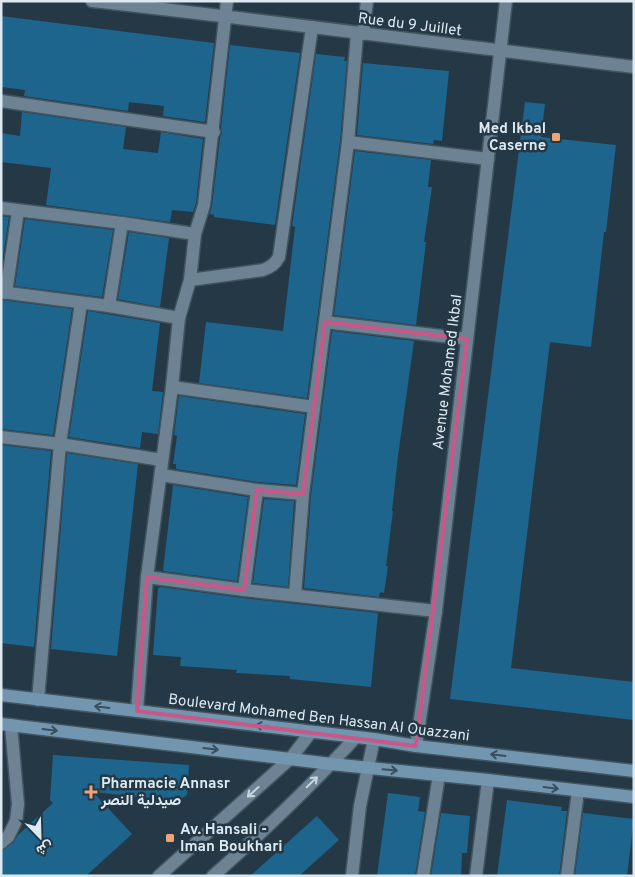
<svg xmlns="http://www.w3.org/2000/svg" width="635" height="877" viewBox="0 0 635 877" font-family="Overpass,Vazirmatn,sans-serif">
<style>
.building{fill:#1e658e}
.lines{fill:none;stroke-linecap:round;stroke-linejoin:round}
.street-casing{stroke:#41545f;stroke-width:15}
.secondary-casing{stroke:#41545f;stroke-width:15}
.street{stroke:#6d8393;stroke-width:12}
.secondary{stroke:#7296b0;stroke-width:12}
.oneway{stroke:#385060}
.oneway2{stroke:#c6d5de}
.marked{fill:none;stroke:#ca5788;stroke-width:4;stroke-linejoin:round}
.poi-dot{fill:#efa378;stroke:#243846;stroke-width:2}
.labels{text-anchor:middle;stroke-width:5;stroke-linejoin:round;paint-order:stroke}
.street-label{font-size:15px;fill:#dce9f1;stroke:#243846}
.poi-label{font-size:15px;font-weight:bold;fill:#dce9f1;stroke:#243846;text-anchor:start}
</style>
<rect width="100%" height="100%" fill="#243846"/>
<g class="building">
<polygon points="1,16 214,43 205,122 163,116 164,106 129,102 128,111 24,96 25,90 1,87"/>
<polygon points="230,45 300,53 275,225 214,217 214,215 210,214 212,206 220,138 222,133 221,128"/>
<polygon points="316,54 345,57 344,61 347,61 340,141 307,398 199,383 206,322 283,331 295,227 292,226"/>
<polygon points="363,63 449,71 442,141 434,140 433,144 357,135"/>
<polygon points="525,102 545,104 541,137 616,145 606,232 604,232 591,347 550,342 511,668 634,682 634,720 450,699"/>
<polygon points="22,112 126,127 123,149 158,153 161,132 203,139 196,203 193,212 172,210 170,222 46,205 51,168 1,162 1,133 20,136"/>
<polygon points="355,151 431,160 428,187 432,187 424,242 426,242 416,325 334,315"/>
<polygon points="1,216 9,217 1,269"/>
<polygon points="25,219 113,230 102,297 15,286"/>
<polygon points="129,232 169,238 160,307 118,299"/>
<polygon points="1,300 72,309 53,435 1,429"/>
<polygon points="88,311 160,323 152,391 163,392 158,434 142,432 140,448 69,437"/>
<polygon points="332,331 414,341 398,456 392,511 393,511 386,566 388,566 384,593 380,592 379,597 304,588 311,495"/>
<polygon points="179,396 305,414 296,485 258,482 176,469 176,464 173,464 177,436 174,435"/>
<polygon points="1,445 51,451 34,647 1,643"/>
<polygon points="67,453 138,464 117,656 51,649"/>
<polygon points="173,485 248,497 237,581 163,571"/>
<polygon points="264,499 294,501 288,587 253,583"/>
<polygon points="161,587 243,598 378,613 371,687 290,679 290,676 236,673 237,670 180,666 181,657 153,655 158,588"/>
<polygon points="53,755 189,765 187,795 178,801 93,792 132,834 86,876 1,876 1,851 13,843 18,835 53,803 50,800"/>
<polygon points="388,793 420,797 418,811 425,812 415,876 377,876"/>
<polygon points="507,800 562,807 561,811 567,811 559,876 497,876"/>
<polygon points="441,813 470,816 467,853 462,853 461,876 431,876"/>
<polygon points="583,813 634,819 627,876 575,876"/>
<polygon points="317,816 339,840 299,876 250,876"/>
</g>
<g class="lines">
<defs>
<g id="street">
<path d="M92 1C273 21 453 45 634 67"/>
<polyline points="357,34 348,142 488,159"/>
<polyline points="363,34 367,1"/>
<polyline points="1,101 214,132"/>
<polyline points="1,208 122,223 195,234"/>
<path d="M190 280 263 270C271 267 275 264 279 257L312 27"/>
<polyline points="1,292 109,306 179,318"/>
<polyline points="6,293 18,211"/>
<polyline points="109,306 122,223"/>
<polyline points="325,322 467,339"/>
<polyline points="172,387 314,407"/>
<polyline points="1,437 60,444 162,460"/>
<polyline points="161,475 257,490 303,494"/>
<polyline points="147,577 244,590 436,611"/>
<polyline points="244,590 257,490"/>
<polyline points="295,595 303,494 348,142"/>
<polyline points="38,700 60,444 81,303"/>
<polyline points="137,711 147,577 172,387 179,318 190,280 195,234 204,205 227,1"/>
<polyline points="416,746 436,611 506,1"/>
<polyline points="1,843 8,837 16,821 18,804 11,725"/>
<polyline points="159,876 291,758 311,732"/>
<path d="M213 876C263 832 311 786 356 737"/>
<polyline points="352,876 360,806 374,739"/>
<polyline points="423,876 439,775"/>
<polyline points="476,876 488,780"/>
<polyline points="567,876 578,791"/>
</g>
<g id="secondary">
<polyline points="1,695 374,739 416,746 634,771"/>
<polyline points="1,724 331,764 488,780 634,797"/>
</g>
</defs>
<use href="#street" class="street-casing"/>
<use href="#secondary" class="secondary-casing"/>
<use href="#street" class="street"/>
<use href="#secondary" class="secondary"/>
</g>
<defs><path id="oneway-shaft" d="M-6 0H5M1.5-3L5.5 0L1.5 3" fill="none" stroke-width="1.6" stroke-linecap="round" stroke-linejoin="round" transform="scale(1.25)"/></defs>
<g class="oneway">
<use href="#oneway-shaft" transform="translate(102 707) rotate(-173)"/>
<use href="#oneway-shaft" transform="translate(263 726) rotate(-173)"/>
<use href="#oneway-shaft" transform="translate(50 730) rotate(7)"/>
<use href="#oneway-shaft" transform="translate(211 749) rotate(7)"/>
<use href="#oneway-shaft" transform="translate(498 755) rotate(-173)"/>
<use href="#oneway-shaft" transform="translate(390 770) rotate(5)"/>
<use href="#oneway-shaft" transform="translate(551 788) rotate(7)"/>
</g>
<g class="oneway2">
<use href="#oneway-shaft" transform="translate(312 782) rotate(-44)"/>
<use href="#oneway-shaft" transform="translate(253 792) rotate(138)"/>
</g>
<path class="marked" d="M325 322 467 339 416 746 137 711 147 577 244 590 257 490 303 494Z"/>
<g class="poi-dot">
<rect x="551" y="132" width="10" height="10" rx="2.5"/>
<path d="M88.5 784.5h5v5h5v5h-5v5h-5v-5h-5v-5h5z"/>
<rect x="165" y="833" width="10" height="10" rx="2.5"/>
</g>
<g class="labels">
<g class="street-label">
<text transform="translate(410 24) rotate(7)" y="5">Rue du 9 Juillet</text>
<text transform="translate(447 372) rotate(-83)" y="5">Avenue Mohamed Ikbal</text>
<text transform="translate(319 717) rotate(7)" y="5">Boulevard Mohamed Ben Hassan Al Ouazzani</text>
</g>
<g class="poi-label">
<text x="546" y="133" text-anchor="end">Med Ikbal<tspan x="546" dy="17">Caserne</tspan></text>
<text x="101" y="788">Pharmacie Annasr<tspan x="101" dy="17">صيدلية النصر</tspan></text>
<text x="180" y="834">Av. Hansali -<tspan x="180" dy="17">Iman Boukhari</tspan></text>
</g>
</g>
<rect width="635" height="877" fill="none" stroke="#dce9f1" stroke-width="5"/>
<g transform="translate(40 837) rotate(157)" stroke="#243846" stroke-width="4" paint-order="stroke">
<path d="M0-4L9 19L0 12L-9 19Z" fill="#dce9f1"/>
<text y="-8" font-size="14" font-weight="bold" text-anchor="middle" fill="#dce9f1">ش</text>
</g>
</svg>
